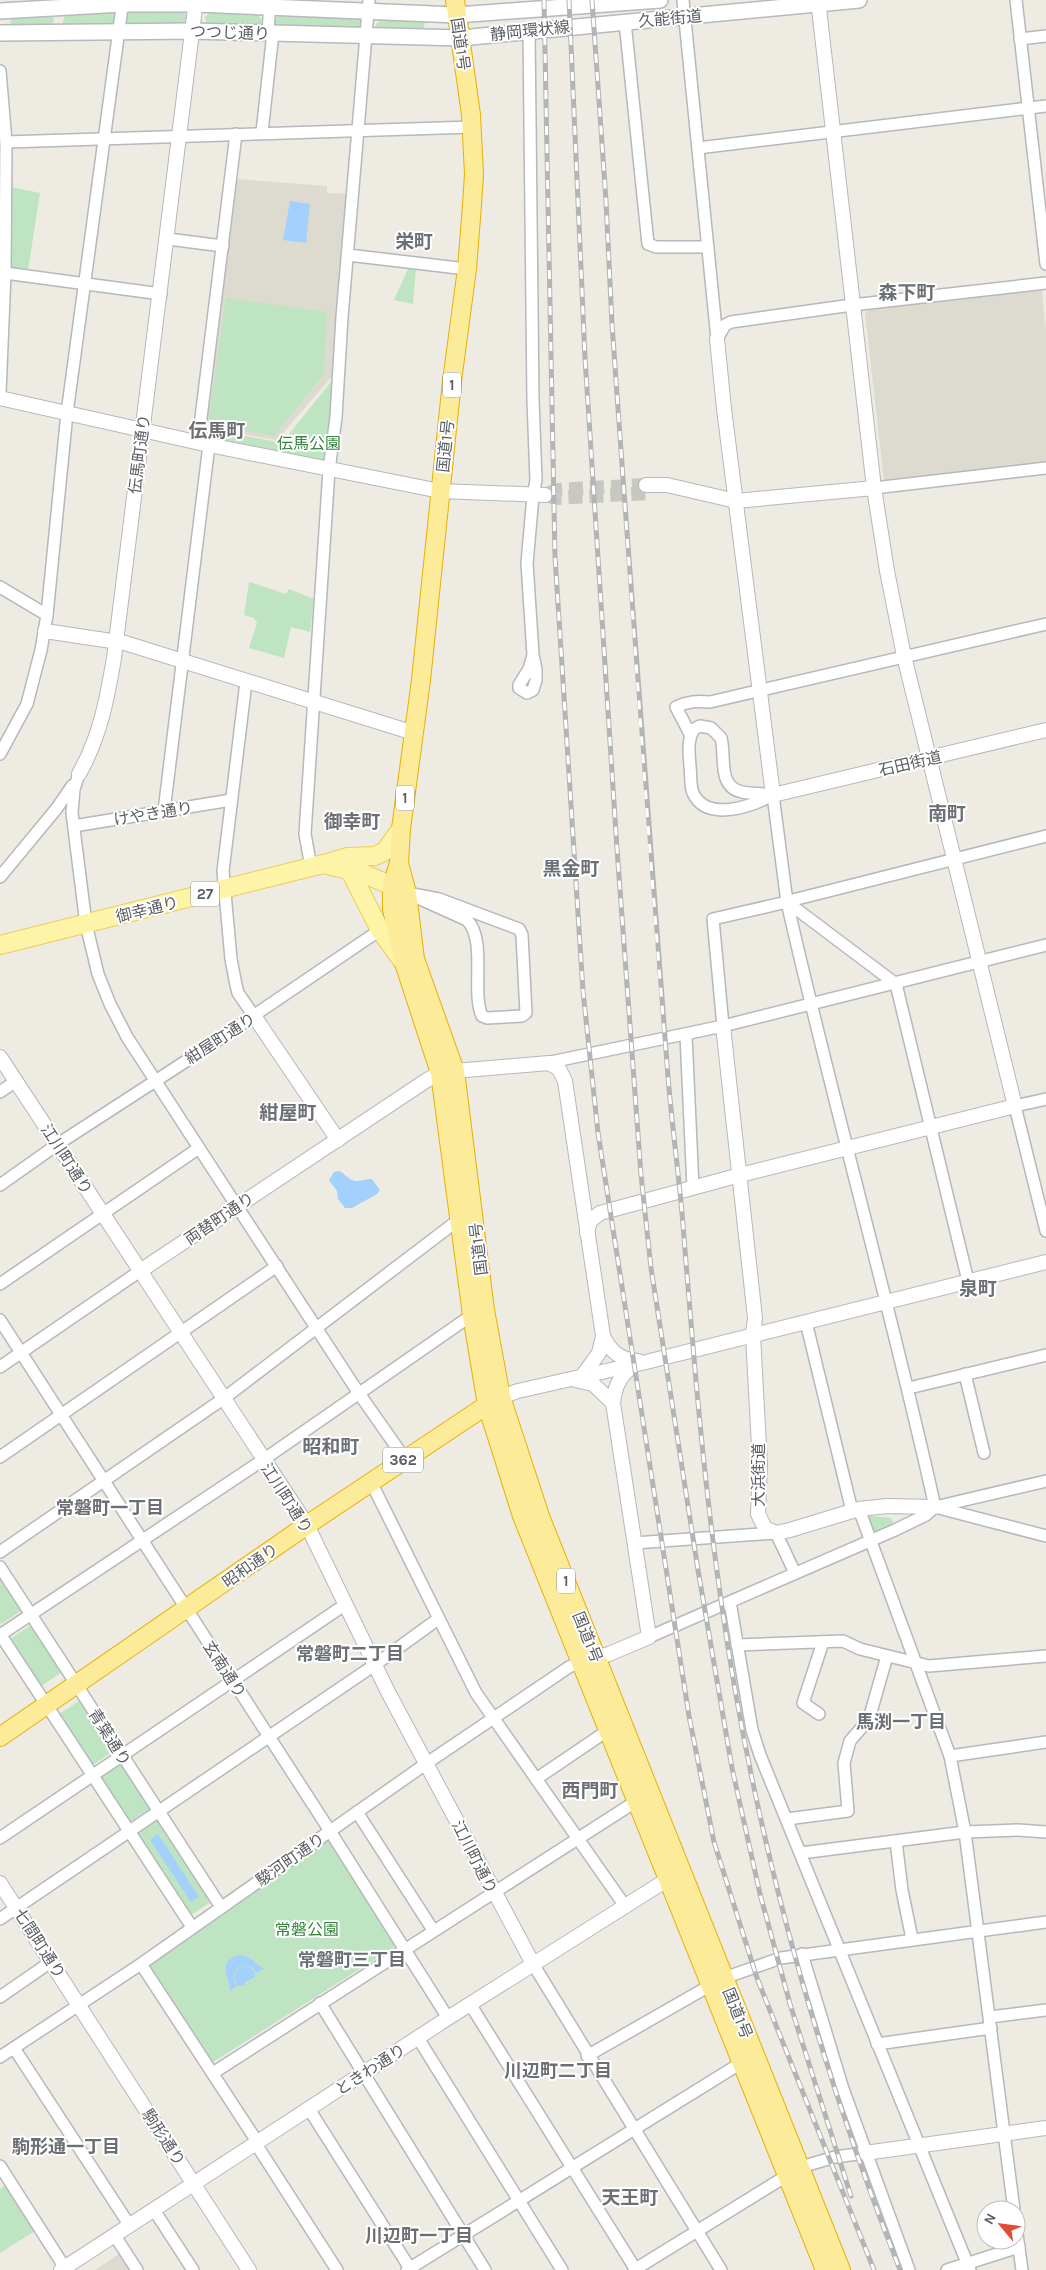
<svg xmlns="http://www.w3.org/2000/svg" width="1046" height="2270" viewBox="0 0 1046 2270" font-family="Karla,'Noto Sans JP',sans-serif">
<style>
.education{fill:#dddad0}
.green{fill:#bfe4c1}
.water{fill:#a3d0fd}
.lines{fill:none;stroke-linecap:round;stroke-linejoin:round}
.tertiary-tunnel{stroke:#c8c8c2;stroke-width:14;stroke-dasharray:14 7;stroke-linecap:butt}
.minor-casing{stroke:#b5b8bc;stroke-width:14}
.tertiary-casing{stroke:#b5b8bc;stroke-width:16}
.secondary-casing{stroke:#b6b9be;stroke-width:18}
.primary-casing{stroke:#edcd5b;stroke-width:20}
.trunk-casing{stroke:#e9af06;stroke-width:20}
.minor{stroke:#fff;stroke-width:11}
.tertiary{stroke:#fff;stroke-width:14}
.secondary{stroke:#fff;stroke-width:15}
.primary{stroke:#fdf4a7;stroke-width:18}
.trunk{stroke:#fcec9a;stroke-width:18}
.rail-casing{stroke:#b3b4b4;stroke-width:5}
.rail{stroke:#fff;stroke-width:3;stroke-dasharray:9;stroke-linecap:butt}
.labels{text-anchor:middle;stroke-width:4;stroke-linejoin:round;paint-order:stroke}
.shield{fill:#fff;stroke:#8c8e92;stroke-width:1}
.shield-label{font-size:15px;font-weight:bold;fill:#5b5e63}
.street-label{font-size:16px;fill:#5b5e63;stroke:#fff}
.park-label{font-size:16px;fill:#37853f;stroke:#fff}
.neighbourhood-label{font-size:18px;font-weight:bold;fill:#6c7075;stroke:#fff}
.quarter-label{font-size:19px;font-weight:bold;fill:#6c7075;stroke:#fff}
</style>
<rect width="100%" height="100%" fill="#edebe2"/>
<g class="education">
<polygon points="236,179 327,186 327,193 349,194 333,375 277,440 209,429 204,424"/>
<polygon points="1038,288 1042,291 1046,330 1046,463 884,481 865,313 868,310"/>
<polygon points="122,2252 133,2270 95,2270"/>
</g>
<g class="green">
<polygon points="182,10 187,16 184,24 128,25 125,22 128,11"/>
<polygon points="112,11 115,17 114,24 110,26 65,26 63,23 65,14"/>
<polygon points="211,12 258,15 261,19 261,27 207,25 205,17"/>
<polygon points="12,15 53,15 54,21 51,26 12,28 10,22"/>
<polygon points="279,15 361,17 363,19 361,30 276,28 274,20"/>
<polygon points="382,20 420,20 425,23 423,31 376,29 376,24"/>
<polygon points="11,187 40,193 28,270 10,267"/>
<polygon points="408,269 416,269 413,304 394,300"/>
<polygon points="226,298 327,312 324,374 274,436 208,423"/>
<polygon points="334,378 329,470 203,440 204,428 282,443"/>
<polygon points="249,582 286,594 289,589 314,599 310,632 291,627 284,658 249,648 257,623 254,618 244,615"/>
<polygon points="872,1516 891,1518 893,1522 891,1527 871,1537 864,1517"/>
<polygon points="0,1576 22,1610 1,1624 0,1623"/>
<polygon points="31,1625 62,1672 40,1687 9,1640"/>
<polygon points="79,1701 113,1751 93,1765 59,1714"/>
<polygon points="121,1762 151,1808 130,1822 100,1776"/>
<polygon points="158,1820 211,1902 189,1916 137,1834"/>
<polygon points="328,1840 396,1946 213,2062 147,1964"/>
<polygon points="5,2185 35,2231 0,2253 0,2189"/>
</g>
<g class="water">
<polygon points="290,201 310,204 306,243 283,240"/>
<path d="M339 1171C344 1173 344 1175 349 1178 356 1184 363 1179 372 1179L380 1190 377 1194 352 1208H345L338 1199 337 1191 329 1180 334 1172Z"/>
<polygon points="158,1834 199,1897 191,1902 150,1840"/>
<path d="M240 1955C252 1956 256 1965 264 1969L256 1973 253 1968 245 1965 253 1970 255 1974 254 1978 246 1981 243 1986H238C231 1977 235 1969 245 1965L240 1966C233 1972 231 1979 237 1986L230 1991C230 1978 215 1961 240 1955Z"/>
</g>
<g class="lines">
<polyline class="tertiary-tunnel" points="646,485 556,490 545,495 556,498 648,493"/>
<defs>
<g id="minor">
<polyline points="683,0 717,339"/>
<polyline points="1016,0 1046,264"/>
<polyline points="625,22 648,244 656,247 708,247"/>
<polyline points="529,30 533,400 536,480 533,496 527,563 533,655 536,669 536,680 533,690 527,693 519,688 519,685 529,669 533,655"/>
<polyline points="268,33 270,0"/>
<polyline points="1020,39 1046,36"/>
<polyline points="0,71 6,142 5,273 0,393"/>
<polyline points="262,132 273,33"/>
<polyline points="6,142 472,127"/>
<polyline points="698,148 1046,106"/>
<polyline points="168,239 223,246"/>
<polyline points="348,255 467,269"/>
<polyline points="5,273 161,294"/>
<polyline points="717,339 725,325 731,322 852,305 1046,283"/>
<polyline points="198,442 236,134"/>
<polyline points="874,488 1046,468"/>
<polyline points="0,587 47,615"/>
<polyline points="246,682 223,871 231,959 236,985 238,993 254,1016"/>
<path d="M700 726 711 728 721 738C726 756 717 787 742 792 752 794 763 793 773 795 752 806 707 823 693 793 690 786 691 775 690 766 689 753 687 740 694 729Z"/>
<path d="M690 734 676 707C688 701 697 701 710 702L1046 624"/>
<polyline points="0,754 27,704 41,650 47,615 67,413 123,0"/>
<polyline points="79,774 74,789 72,813 86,924 98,974 110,1004 127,1037 199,1148 358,1392 405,1459"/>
<polyline points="773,795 787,902 896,984 968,1281"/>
<polyline points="164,811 209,445"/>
<polyline points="74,826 231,800"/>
<polyline points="311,867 305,834 329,470 336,417 342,317 369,0"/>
<polyline points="0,877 57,808 72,786"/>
<path d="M407 893 439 899 519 929 522 935 526 1013 522 1016 487 1018 482 1016C471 992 487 940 467 920Z"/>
<polyline points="789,901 1046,836"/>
<path d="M723 1026 713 919 787 902C833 1104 890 1304 935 1507"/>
<polyline points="686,1035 693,1188"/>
<polyline points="546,1063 723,1026 1046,945"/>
<polyline points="0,1092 16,1081"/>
<polyline points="1046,1099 1015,1106 1046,1231"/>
<polyline points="0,1185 58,1144 197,1054 380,930"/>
<polyline points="0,1284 199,1148"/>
<polyline points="0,1320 330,1831 448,2018"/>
<polyline points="806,1322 852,1511"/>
<polyline points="0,1367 140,1271"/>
<polyline points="965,1374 984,1453"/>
<polyline points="909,1388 1046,1355"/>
<polyline points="0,1457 277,1266"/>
<polyline points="371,1482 476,1693 625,1906"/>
<polyline points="939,1508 1046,1536"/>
<polyline points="859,1509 950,1756 965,1832 1014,2210"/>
<polyline points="634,1543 776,1533 795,1573"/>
<polyline points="0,1552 223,1399 461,1218"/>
<polyline points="0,1567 221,1907"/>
<polyline points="730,1602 752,1730 760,1755 970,2270"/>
<polyline points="0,1634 192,1927"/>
<polyline points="0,1635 263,1460 472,1315"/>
<polyline points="649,1637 895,1530 926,1515 935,1507 1046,1481"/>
<polyline points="737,1645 843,1641 860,1649 929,1666 1046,1656"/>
<polyline points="819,1714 803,1703 823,1642"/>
<polyline points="950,1756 1046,1742"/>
<polyline points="536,1779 607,1731"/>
<polyline points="357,1812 433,1930"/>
<polyline points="787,1819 848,1811 844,1763 850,1741 869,1719 887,1656"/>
<polyline points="0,1838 346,1604"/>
<polyline points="896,1841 902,1890 912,1939"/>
<polyline points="801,1853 965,1832 1018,1830 1046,1832"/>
<polyline points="0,1919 376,1664 438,1619"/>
<polyline points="802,1954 843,2089 909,2270"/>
<polyline points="141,1964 258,2143"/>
<polyline points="533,1964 721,2270"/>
<polyline points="724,1978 781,1958 1046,1922"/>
<polyline points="0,1997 52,1961"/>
<polyline points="320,2003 485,2270"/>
<polyline points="470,2004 636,2270"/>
<polyline points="990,2017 1046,2010"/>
<polyline points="418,2038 562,2270"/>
<polyline points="877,2044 991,2028"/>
<polyline points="14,2048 130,2226"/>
<polyline points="587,2056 711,1985"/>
<polyline points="0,2057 141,1964 427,1763 569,1667 580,1662"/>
<polyline points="213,2073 635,1802"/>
<polyline points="309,2109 411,2270"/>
<polyline points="256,2144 337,2270"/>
<polyline points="0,2166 65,2268"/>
<polyline points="154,2210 193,2270"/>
<polyline points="1016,2227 1022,2270"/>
<polyline points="115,2236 137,2270"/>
<polyline points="407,2270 741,2063"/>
<polyline points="634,2270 801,2167 835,2157 865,2153"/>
<polyline points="947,2270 1019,2247"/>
</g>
<g id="tertiary">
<polyline points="717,339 724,409 773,795 1046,730"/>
<polyline points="0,398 209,445 440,491 545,495"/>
<polyline points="646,485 667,485 736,501 874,488"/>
<polyline points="45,631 125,643 414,733"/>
<path d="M79 774C100 737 107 699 114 658L196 0"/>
<polyline points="254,1016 338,1140"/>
<polyline points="723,1026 755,1318 753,1335 760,1465 758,1514 765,1528 776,1533 790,1530 859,1509 887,1506 935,1507"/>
<polyline points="0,1057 307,1525 388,1692 533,1964"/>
<polyline points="587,1233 590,1221 600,1213 740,1175 1015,1106 904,656 887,571 874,488 818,0"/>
<polyline points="140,1271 427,1080 440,1073 455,1071 549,1063 559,1069 565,1081 603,1336 599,1353 583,1375"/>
<path d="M603 1336C610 1351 620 1360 638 1361"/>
<polyline points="575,1380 593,1384 613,1403"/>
<polyline points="501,1397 518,1391 646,1362 1046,1262"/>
<path d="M588 1660 609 1654 649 1637 613 1403C615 1385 620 1376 634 1365"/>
<polyline points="0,1883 249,2270"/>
<polyline points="865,2153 1046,2128"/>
<polyline points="61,2270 448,2018 676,1874"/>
</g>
<g id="secondary">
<polyline points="0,11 122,4 196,4 457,15 660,0"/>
<polyline points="0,33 193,31 461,38 859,0"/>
</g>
<g id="primary">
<polyline points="327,863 347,857 375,856 385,851 401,829"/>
<polyline points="349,869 380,930 404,963"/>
<polyline points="0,945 323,864 362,873 404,891"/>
</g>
<g id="trunk">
<polyline points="455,0 471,115 474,174 472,205 467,269 452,381 421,680 401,829 399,863 392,886 392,909 404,963 440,1073 472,1315 487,1405 522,1516 825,2270"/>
<polyline points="399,863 407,893 415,959 455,1071 485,1310 501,1397 541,1519 841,2270"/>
<polyline points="0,1737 307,1525 496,1399"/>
</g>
</defs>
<use href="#minor" class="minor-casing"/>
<use href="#tertiary" class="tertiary-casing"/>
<use href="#secondary" class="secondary-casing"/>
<use href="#primary" class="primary-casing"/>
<use href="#trunk" class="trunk-casing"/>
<use href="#minor" class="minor"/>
<use href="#tertiary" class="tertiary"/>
<use href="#secondary" class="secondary"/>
<use href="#primary" class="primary"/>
<use href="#trunk" class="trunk"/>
<defs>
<g id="rail">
<polyline points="544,0 555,557 583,991 598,1133 689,1716 714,1842 757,1978 874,2270"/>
<polyline points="569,0 585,358 617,849 641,1175 651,1268 698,1570 732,1768 760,1894 790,2004 851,2196"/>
<path d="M592 0 606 201 612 324C630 575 647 826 668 1077 672 1126 679 1175 683 1225 693 1350 703 1476 721 1600 753 1830 815 2054 900 2270"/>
</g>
</defs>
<use href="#rail" class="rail-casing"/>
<use href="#rail" class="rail"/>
</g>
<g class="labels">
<g class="shield">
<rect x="443" y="372.5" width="18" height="25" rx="4"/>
<rect x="396" y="785.5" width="18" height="25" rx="4"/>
<rect x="191" y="881.5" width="28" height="25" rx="4"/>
<rect x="383" y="1447.5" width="40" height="25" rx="4"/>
<rect x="557" y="1568.5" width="18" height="25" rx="4"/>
</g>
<g class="shield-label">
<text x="452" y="390">1</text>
<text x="405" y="803">1</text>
<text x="205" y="899">27</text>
<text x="403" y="1465">362</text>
<text x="566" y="1586">1</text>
</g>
<g class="street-label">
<text transform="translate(670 18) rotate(-5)" y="6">久能街道</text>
<text transform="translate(530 30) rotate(-6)" y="6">静岡環状線</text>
<text transform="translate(230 32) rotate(2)" y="6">つつじ通り</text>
<text transform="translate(461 44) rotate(82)" y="6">国道1号</text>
<text transform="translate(445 446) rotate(-84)" y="6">国道1号</text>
<text transform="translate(139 454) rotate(-83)" y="6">伝馬町通り</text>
<text transform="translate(910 763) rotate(-13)" y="6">石田街道</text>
<text transform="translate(153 813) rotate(-9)" y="6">けやき通り</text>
<text transform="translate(147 909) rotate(-14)" y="6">御幸通り</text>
<text transform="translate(220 1038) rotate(-33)" y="6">紺屋町通り</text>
<text transform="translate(67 1159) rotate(57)" y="6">江川町通り</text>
<text transform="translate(219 1218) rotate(-34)" y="6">両替町通り</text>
<text transform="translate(478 1249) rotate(-97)" y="6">国道1号</text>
<text transform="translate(758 1475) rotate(-90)" y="6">大浜街道</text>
<text transform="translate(287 1498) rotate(57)" y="6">江川町通り</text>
<text transform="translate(250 1565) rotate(-35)" y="6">昭和通り</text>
<text transform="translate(588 1637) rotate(68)" y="6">国道1号</text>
<text transform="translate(225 1669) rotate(57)" y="6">玄南通り</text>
<text transform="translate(110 1737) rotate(58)" y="6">青葉通り</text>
<text transform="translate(475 1857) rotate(63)" y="6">江川町通り</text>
<text transform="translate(290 1859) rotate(-35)" y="6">駿河町通り</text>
<text transform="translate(40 1943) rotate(57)" y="6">七間町通り</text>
<text transform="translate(738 2013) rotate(68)" y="6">国道1号</text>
<text transform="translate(370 2069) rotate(-33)" y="6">ときわ通り</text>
<text transform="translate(164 2137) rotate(57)" y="6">駒形通り</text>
</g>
<g class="park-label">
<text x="309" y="449">伝馬公園</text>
<text x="307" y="1935">常磐公園</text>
</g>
<g class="neighbourhood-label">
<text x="110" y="1514">常磐町一丁目</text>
<text x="350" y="1660">常磐町二丁目</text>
<text x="901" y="1728">馬渕一丁目</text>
<text x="352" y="1966">常磐町三丁目</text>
<text x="558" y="2077">川辺町二丁目</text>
<text x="66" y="2153">駒形通一丁目</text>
<text x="419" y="2242">川辺町一丁目</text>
</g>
<g class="quarter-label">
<text x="414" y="248">栄町</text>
<text x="907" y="299">森下町</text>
<text x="217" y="437">伝馬町</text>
<text x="947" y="820">南町</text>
<text x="352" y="828">御幸町</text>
<text x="571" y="875">黒金町</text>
<text x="288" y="1119">紺屋町</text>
<text x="978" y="1295">泉町</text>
<text x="331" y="1453">昭和町</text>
<text x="590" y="1797">西門町</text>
<text x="630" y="2204">天王町</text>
</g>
</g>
<g transform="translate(1001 2225) rotate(299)"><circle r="24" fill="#ffffff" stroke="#bdbfc1"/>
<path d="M0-4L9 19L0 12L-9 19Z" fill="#e44931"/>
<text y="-8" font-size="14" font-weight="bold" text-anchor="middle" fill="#5b5e63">N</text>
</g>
</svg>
